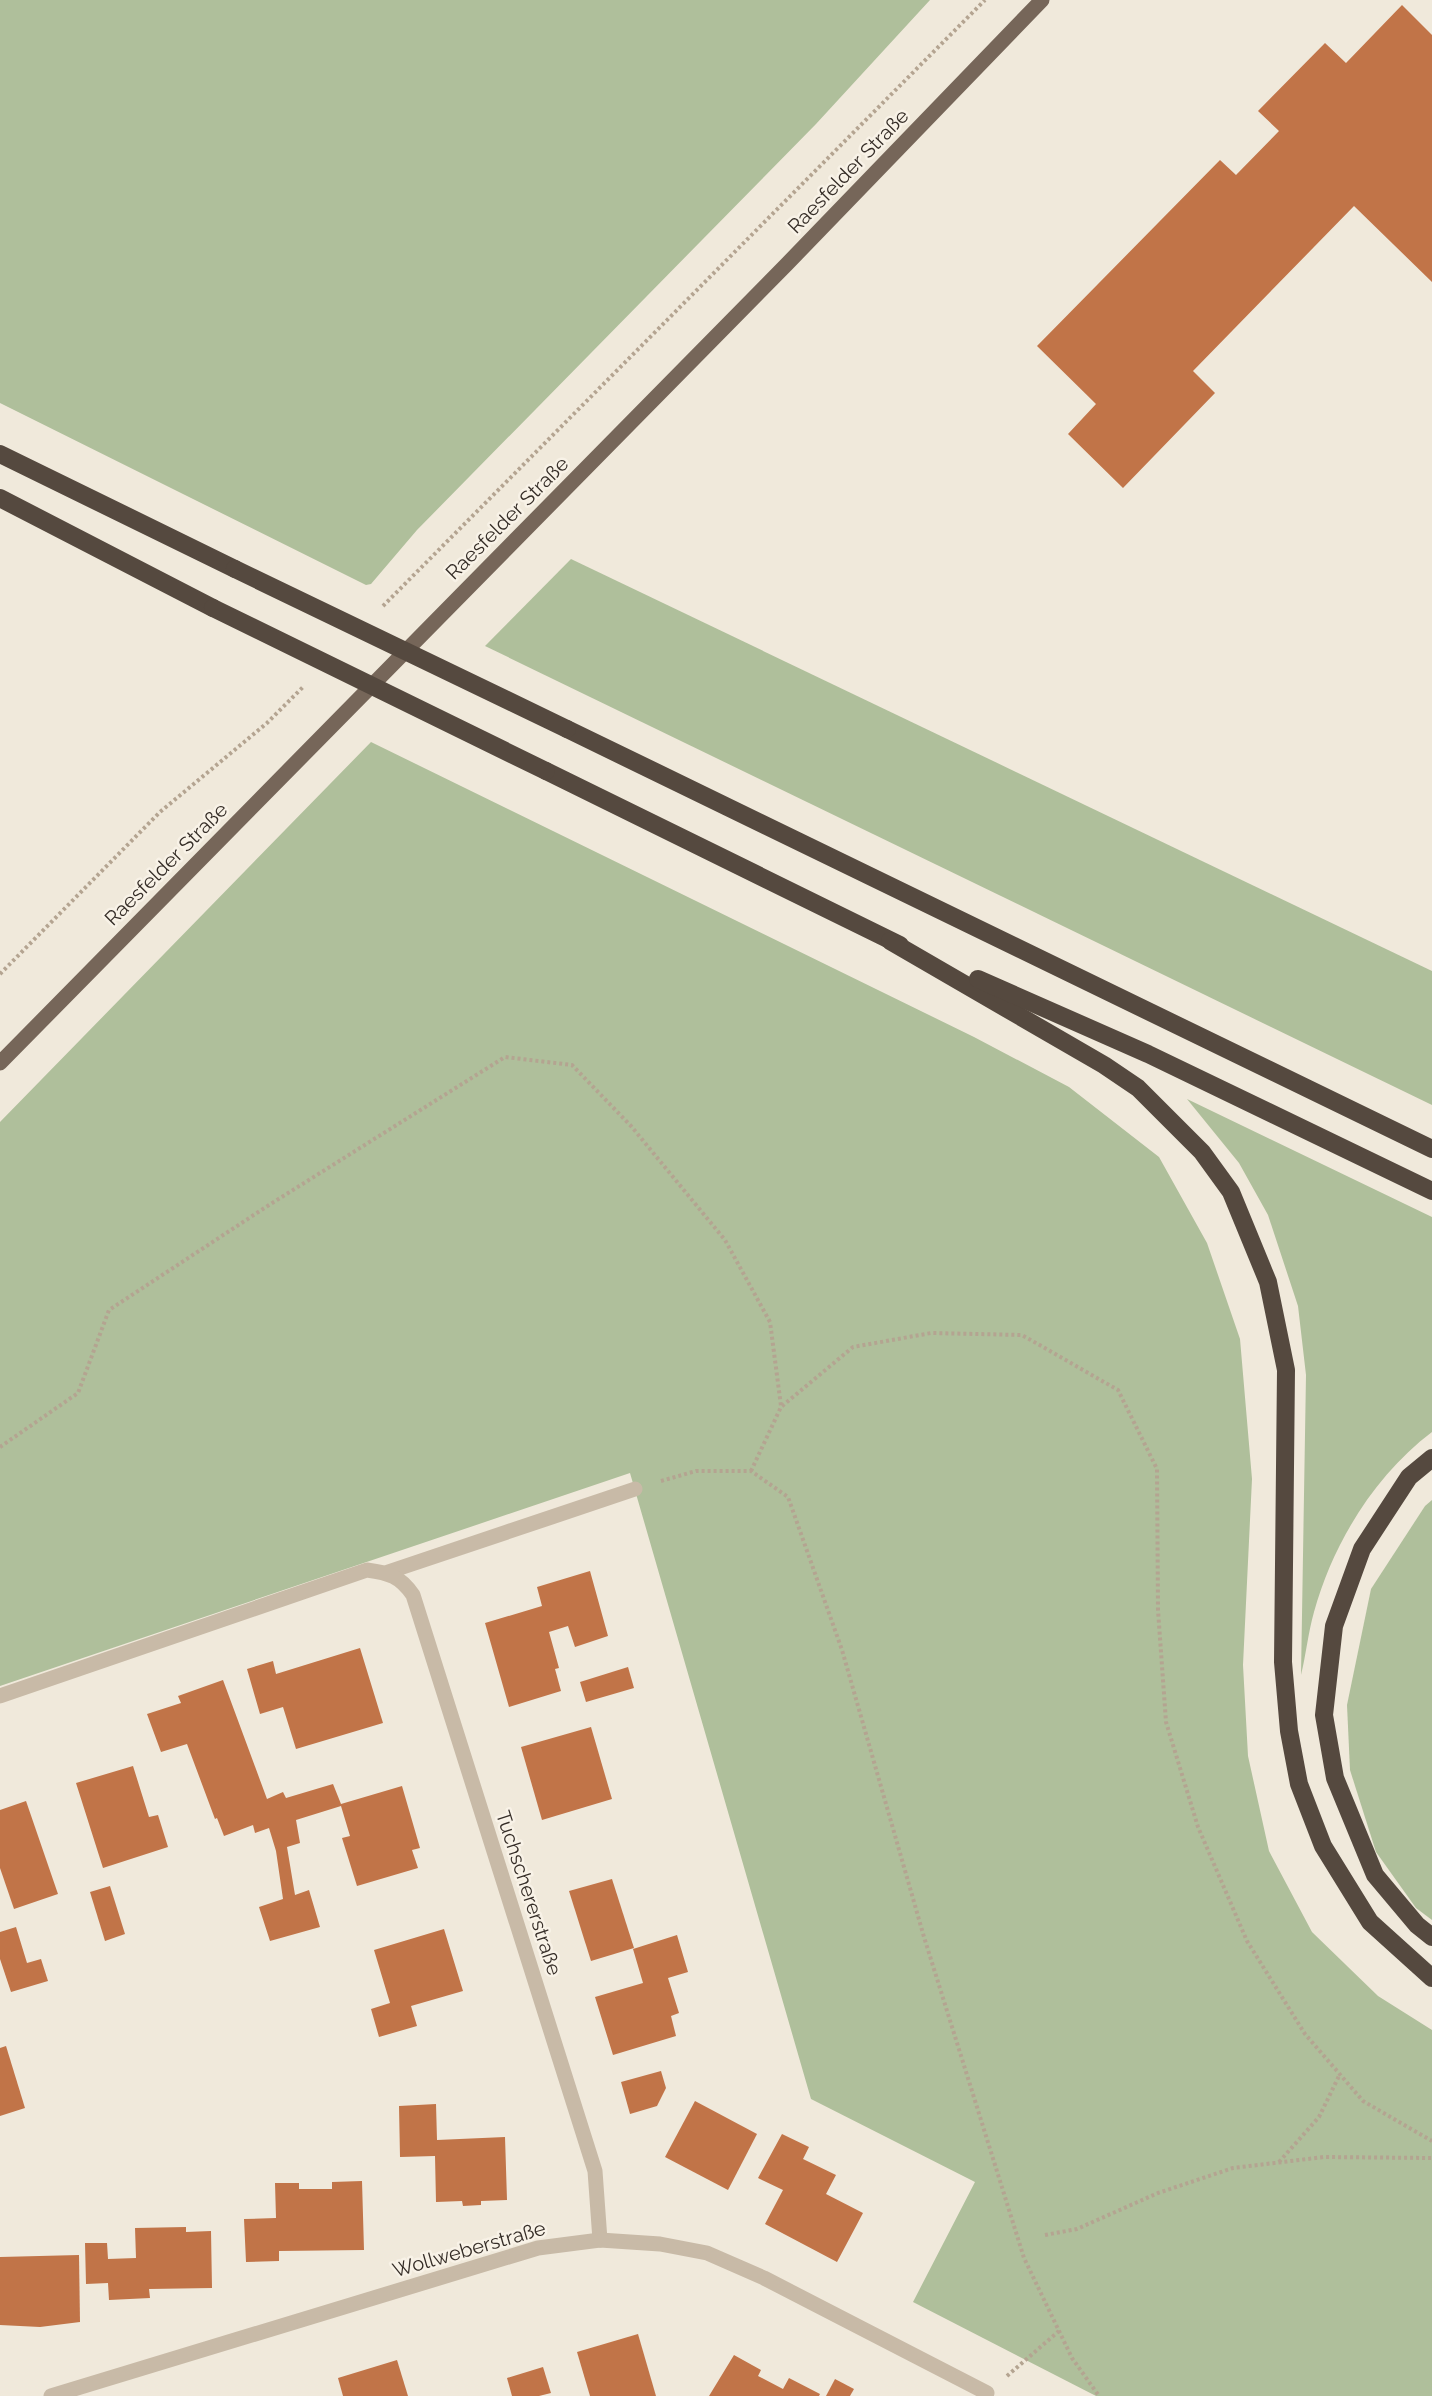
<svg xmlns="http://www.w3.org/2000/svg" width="1432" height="2396" viewBox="0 0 1432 2396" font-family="Raleway,sans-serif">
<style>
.green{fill:#afbf9b}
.building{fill:#c17448}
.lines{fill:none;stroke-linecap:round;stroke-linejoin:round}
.path{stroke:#b4a491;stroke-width:4;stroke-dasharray:3 3;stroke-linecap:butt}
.minor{stroke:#c8baa7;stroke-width:15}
.major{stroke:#766659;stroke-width:15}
.highway{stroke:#55493f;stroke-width:18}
.highway-bridge{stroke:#55493f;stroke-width:18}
.labels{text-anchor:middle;stroke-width:5;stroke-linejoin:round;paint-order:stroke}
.street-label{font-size:20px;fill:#352d27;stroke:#f8f2e7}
</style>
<rect width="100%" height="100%" fill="#f0e9db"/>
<g class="green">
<polygon points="0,0 930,0 816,124 417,530 371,584 366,585 0,403"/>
<polygon points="571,559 1432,971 1432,1105 485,646"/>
<polygon points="371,742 974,1037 1069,1087 1159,1157 1207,1243 1240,1339 1252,1479 1243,1665 1248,1756 1269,1851 1312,1932 1378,1996 1432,2030 1432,2396 1096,2396 913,2302 975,2182 811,2099 630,1473 0,1686 0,1122"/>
<path d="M1187 1099 1432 1217V1432C1375 1475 1333 1543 1314 1612 1308 1633 1306 1655 1301 1675L1306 1375 1298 1306 1268 1215 1239 1163Z"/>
<polygon points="1432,1500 1432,1920 1416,1908 1376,1852 1350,1770 1347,1705 1371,1589 1425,1506"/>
</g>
<g class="building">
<polygon points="1402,5 1432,35 1432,282 1354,206 1193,371 1215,393 1123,488 1068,434 1096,404 1037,346 1220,160 1236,175 1279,131 1258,111 1325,43 1346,63"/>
<polygon points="590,1571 608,1636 575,1647 568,1626 549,1632 559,1668 555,1669 561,1691 509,1707 485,1623 542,1606 537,1587"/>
<polygon points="360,1648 383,1723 296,1749 283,1707 260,1714 247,1669 273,1661 276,1674"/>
<polygon points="628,1667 634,1688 586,1702 580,1682"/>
<polygon points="223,1680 267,1799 283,1792 286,1798 333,1784 341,1804 402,1786 420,1848 412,1850 418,1868 357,1886 342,1838 350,1836 341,1806 296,1820 300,1843 287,1847 295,1895 309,1890 320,1927 270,1941 259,1907 283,1899 276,1851 269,1828 255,1833 253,1825 224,1836 217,1818 215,1819 187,1744 161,1752 147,1714 181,1703 178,1696"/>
<polygon points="591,1727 612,1799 542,1820 521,1747"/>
<polygon points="133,1766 149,1817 158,1815 168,1847 103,1868 76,1783"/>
<polygon points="26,1801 58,1894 14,1909 0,1868 0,1810"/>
<polygon points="612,1879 634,1948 591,1961 569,1891"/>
<polygon points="110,1886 125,1934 105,1941 90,1892"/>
<polygon points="16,1927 27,1963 41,1959 48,1981 11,1992 0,1959 0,1932"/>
<polygon points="444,1929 463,1991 411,2006 417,2026 379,2037 371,2009 390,2003 374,1950"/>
<polygon points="677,1935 688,1972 668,1978 679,2013 671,2016 676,2036 613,2055 595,1997 643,1983 633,1949"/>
<polygon points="6,2046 25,2108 0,2116 0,2048"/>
<polygon points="661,2071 666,2088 657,2106 630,2114 621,2082"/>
<polygon points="695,2101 757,2134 728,2190 665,2157"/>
<polygon points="436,2104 437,2140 505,2137 507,2200 481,2201 481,2205 463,2206 462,2201 436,2202 435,2156 400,2157 399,2106"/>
<polygon points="782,2134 809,2147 803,2159 836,2175 826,2194 863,2213 837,2262 765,2224 783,2190 758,2178"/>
<polygon points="362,2181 364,2250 279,2251 279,2261 246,2262 244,2219 276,2218 275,2183 299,2183 299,2189 332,2189 332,2182"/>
<polygon points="186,2227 186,2232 211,2231 212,2288 149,2289 150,2298 109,2300 108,2283 86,2284 85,2243 107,2243 108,2259 136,2258 135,2228"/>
<polygon points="79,2255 80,2322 40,2327 0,2325 0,2257"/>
<polygon points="638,2334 656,2396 590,2396 577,2352"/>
<polygon points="734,2355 761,2370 758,2376 783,2389 789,2378 820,2394 819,2396 709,2396"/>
<polygon points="397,2360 408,2396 343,2396 338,2378"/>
<polygon points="543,2367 551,2393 539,2396 512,2396 507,2378"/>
<polygon points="835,2379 854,2389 850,2396 826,2396"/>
</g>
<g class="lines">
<g class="path">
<polyline points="383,606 985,0"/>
<polyline points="0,974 160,812 267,723 304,686"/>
<polyline points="0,1447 78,1393 109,1310 269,1205 505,1057 572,1065 631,1126 725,1240 770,1322 781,1406"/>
<polyline points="751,1471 781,1407 853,1347 931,1333 1022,1335 1118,1390 1157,1469 1158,1610 1166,1722 1198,1827 1247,1941 1305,2034 1363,2101 1432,2141"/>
<polyline points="661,1481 696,1471 751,1471 788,1497 842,1650 924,1937 1024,2258 1072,2358 1099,2396"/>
<polyline points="1279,2162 1319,2117 1340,2074"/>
<polyline points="1045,2235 1077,2229 1158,2193 1233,2168 1324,2157 1432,2158"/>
<polyline points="1007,2376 1059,2331"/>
</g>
<g class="minor">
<polyline points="388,1572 635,1489"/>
<path d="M0 1696 367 1570C389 1573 400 1576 413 1595L595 2171 600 2240"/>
<polyline points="51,2396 538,2248 600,2240 660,2244 707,2253 764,2278 987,2393"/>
</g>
<polyline class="major" points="0,1063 787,264 1042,0"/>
<g class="highway">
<polyline points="0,454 235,569"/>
<polyline points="0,498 213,608"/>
<polyline points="567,729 1432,1149"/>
<polyline points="546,771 900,945"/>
<polyline points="890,941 1104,1065 1138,1088 1202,1152 1231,1192 1268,1282 1286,1370 1283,1662 1289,1731 1299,1784 1323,1846 1370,1922 1432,1978"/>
<polyline points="978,979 1148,1054 1432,1191"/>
<polyline points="1432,1458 1409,1477 1362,1549 1334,1626 1324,1715 1335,1778 1375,1875 1417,1925 1432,1937"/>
</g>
<g class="highway-bridge">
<polyline points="235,569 567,729"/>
<polyline points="213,608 546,771"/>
</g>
</g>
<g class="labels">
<g class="street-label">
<text transform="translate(848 171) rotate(-46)" y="7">Raesfelder Straße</text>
<text transform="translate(507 518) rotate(-45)" y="7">Raesfelder Straße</text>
<text transform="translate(166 864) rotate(-45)" y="7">Raesfelder Straße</text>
<text transform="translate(529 1893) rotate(72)" y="7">Tuchschererstraße</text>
<text transform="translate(469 2249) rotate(-16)" y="7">Wollweberstraße</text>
</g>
</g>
</svg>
